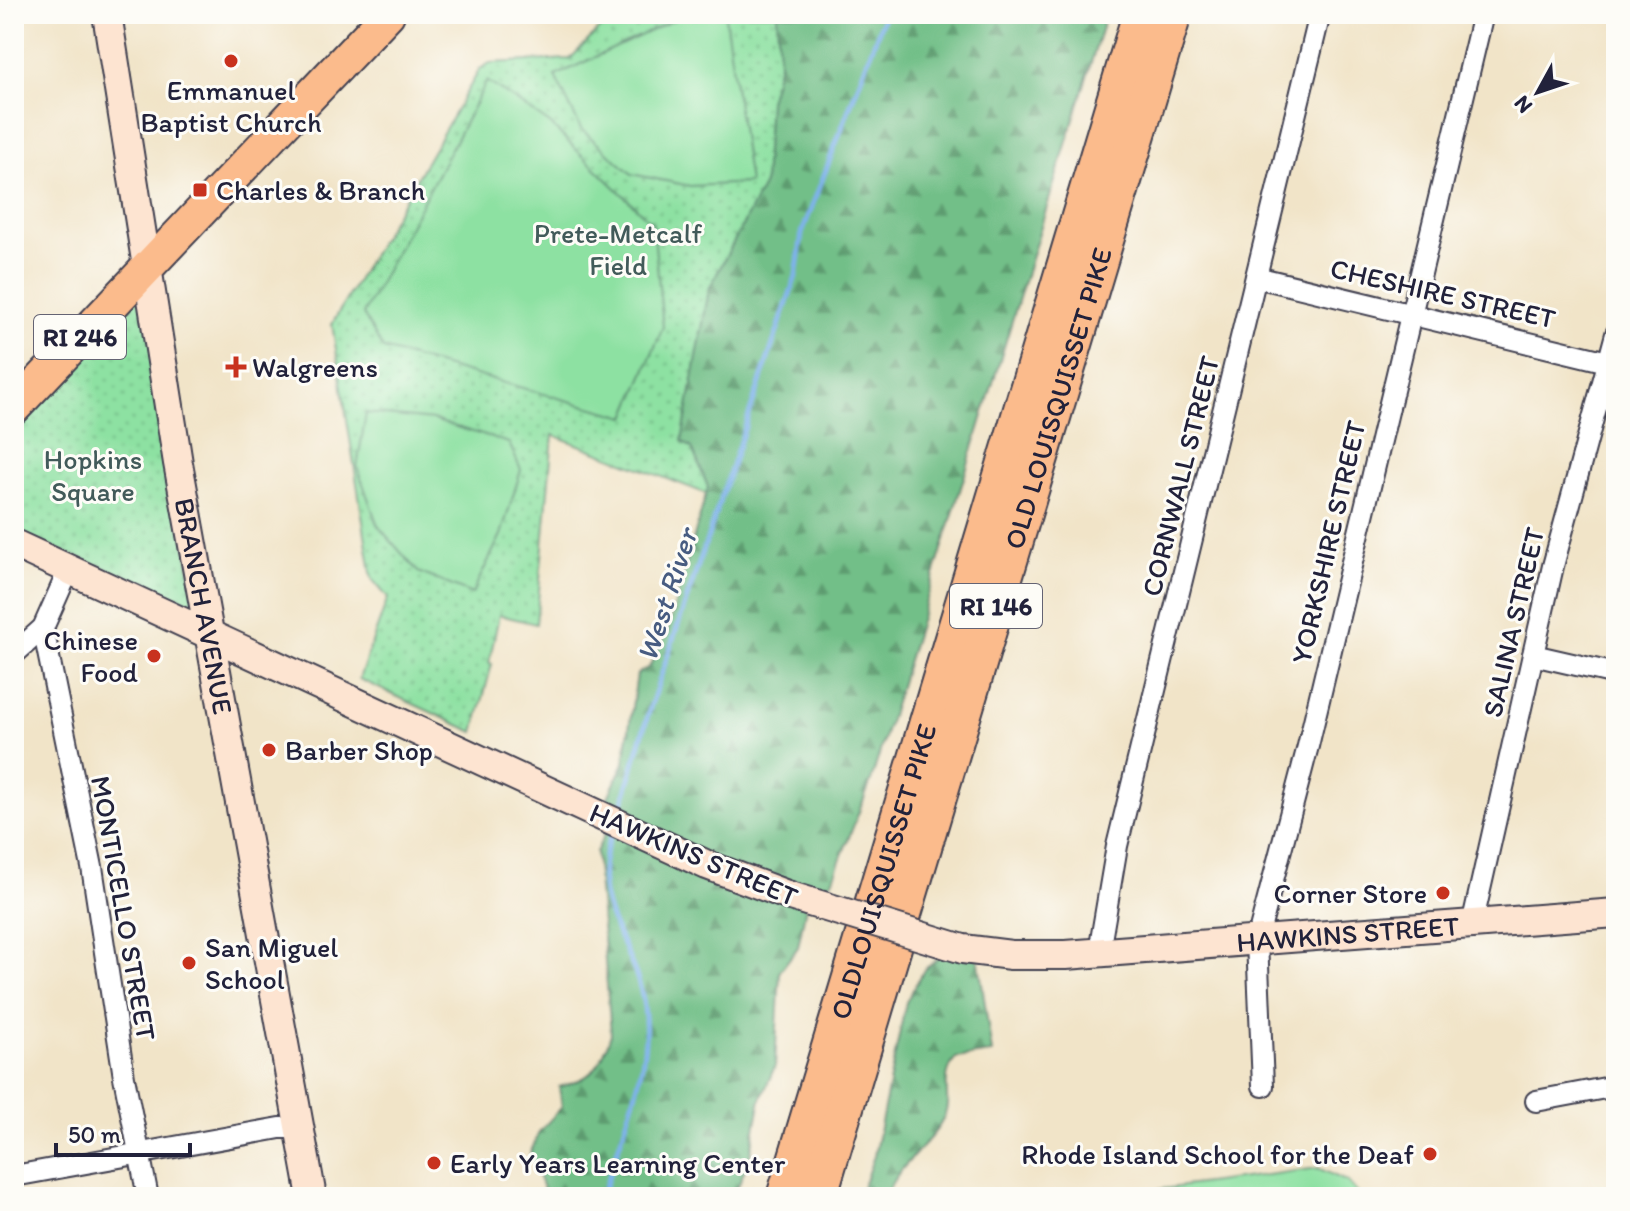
<svg xmlns="http://www.w3.org/2000/svg" width="1630" height="1211" viewBox="0 0 1630 1211" font-family="Itim,sans-serif">
<style>
.grass{fill:url(#grass-dots);stroke:#58826e;stroke-width:2}
.forest{fill:url(#forest-firs);stroke:#4a7062;stroke-width:2}
.garden{fill:#8de1a2;stroke:#58826e;stroke-width:2}
.lines{fill:none;stroke-linecap:round;stroke-linejoin:round}
.stream{stroke:#7eb2eb;stroke-width:5}
.street-casing{stroke:#413f50;stroke-width:24}
.secondary-casing{stroke:#413f50;stroke-width:32}
.primary-casing{stroke:#413f50;stroke-width:36}
.highway-casing{stroke:#413f50;stroke-width:40}
.street{stroke:#fff;stroke-width:20}
.secondary{stroke:#fde4d1;stroke-width:28}
.primary{stroke:#fbbb8c;stroke-width:32}
.highway{stroke:#fbbb8c;stroke-width:36}
.secondary-bridge-casing{stroke:#413f50;stroke-width:32;stroke-linecap:butt}
.secondary-bridge{stroke:#fde4d1;stroke-width:28}
.poi-dot{fill:#c8321e;stroke:#fdfcf7;stroke-width:3}
.labels{text-anchor:middle;stroke-width:6;stroke-linejoin:round;paint-order:stroke}
.shield{fill:#fdfcf7;stroke:#646373;stroke-width:2}
.shield-label{font-size:26px;font-weight:bold;fill:#22223b}
.poi-label{font-size:28px;fill:#22223b;stroke:#fdfcf7;text-anchor:start}
.park-label{font-size:28px;fill:#425b5a;stroke:#fdfcf7}
.street-label{font-size:28px;fill:#22223b;stroke:#fdfcf7}
.water-label{font-size:30px;font-style:italic;fill:#475c81;stroke:#fdfcf7}
</style>
<defs>
<pattern id="grass-dots" width="8" height="8" patternUnits="userSpaceOnUse" patternTransform="scale(2)"><rect width="8" height="8" fill="#8de1a2"/><path d="M2 2h.1M6 6h.1" fill="none" stroke="#79c18c" stroke-width="1.8" stroke-linecap="round"/></pattern>
<pattern id="forest-firs" width="22" height="20" patternUnits="userSpaceOnUse" patternTransform="scale(2)"><rect width="22" height="20" fill="#72bf88"/><path d="M5 1l3.5 6h-7zM16 11l3.5 6h-7z" fill="#5d9b70"/></pattern>
</defs>
<rect width="100%" height="100%" fill="#fdfcf7"/>
<filter id="ink" filterUnits="userSpaceOnUse"><feTurbulence type="fractalNoise" baseFrequency=".0125" numOctaves="2"/><feDisplacementMap in="SourceGraphic" scale="16" xChannelSelector="R" yChannelSelector="G"/><feConvolveMatrix kernelMatrix="1 2 1 2 8 2 1 2 1" color-interpolation-filters="sRGB"/></filter>
<filter id="wash" filterUnits="userSpaceOnUse"><feTurbulence type="fractalNoise" baseFrequency=".006" numOctaves="4" result="noise"/><feDisplacementMap in="SourceGraphic" scale="32" xChannelSelector="R" yChannelSelector="G"/><feGaussianBlur stdDeviation="1.8" result="paint"/><feColorMatrix in="noise" values="0 0 0 0 0 0 0 0 0 0 0 0 0 0 0 0 0 1.4 0 .05"/><feComposite in="paint" operator="in"/></filter>
<g filter="url(#wash)">
<rect width="100%" height="100%" fill="#f1e4c8"/>
<g class="grass">
<polygon points="614,14 880,14 754,512 553,435 536,624 499,615 489,663 492,664 474,732 359,679 388,598 372,579 332,324 480,69 490,63 570,59"/>
<polygon points="145,290 195,604 14,532 14,427"/>
</g>
<g class="forest">
<path d="M777 14H1106L871 781 832 881 807 901 798 947 780 971 775 1066 761 1099 750 1156 734 1197H566L544 1191 530 1154 539 1132 562 1107 559 1087C594 1078 599 1069 611 1034L596 852 612 819 603 808 624 763 637 674 649 667 667 633 708 487 692 448 682 441 709 289 764 184 769 101 779 64Z"/>
<path d="M950 948 978 956 992 1053 956 1058C938 1080 953 1097 944 1117 932 1144 897 1165 885 1197H859L874 1156 906 1002 924 970Z"/>
</g>
<g class="garden">
<polygon points="686,14 725,16 749,183 690,186 632,174 581,129 555,76"/>
<polygon points="487,81 550,124 653,224 663,327 626,417 383,349 363,314"/>
<polygon points="366,413 433,420 509,443 521,470 501,535 472,594 418,572 378,526 357,467"/>
<polygon points="1318,1168 1348,1182 1361,1197 1102,1197"/>
</g>
<g class="lines">
<g class="stream">
<polyline points="619,816 650,708 796,276 802,233 885,14"/>
<path d="M602 1197C619 1138 653 1069 644 1007 636 943 581 907 612 833"/>
</g>
</g>
</g>
<g filter="url(#ink)">
<g class="lines">
<defs>
<g id="street">
<polyline points="1256,277 1616,364"/>
<polyline points="43,628 92,867 124,1077 148,1197"/>
<polyline points="14,654 43,628 70,567"/>
<polyline points="1533,655 1616,674"/>
<polyline points="1472,925 1553,566 1616,334"/>
<polyline points="1099,952 1117,846 1320,14"/>
<polyline points="1263,1086 1257,941 1308,746 1483,14"/>
<polyline points="1536,1101 1616,1086"/>
<polyline points="14,1176 280,1128 299,1128"/>
</g>
<g id="secondary">
<path id="s1" d="M107 14 178 463 312 1197"/>
<polyline points="14,544 707,865 787,895"/>
<path id="s2" d="M963 949 1011 955H1066L1616 913"/>
</g>
<polyline id="primary" points="14,408 388,14"/>
<g id="highway">
<path id="s3" d="M785 1197 1141 14"/>
<path id="s4" d="M818 1197 1173 14"/>
</g>
</defs>
<use href="#street" class="street-casing"/>
<use href="#secondary" class="secondary-casing"/>
<use href="#primary" class="primary-casing"/>
<use href="#highway" class="highway-casing"/>
<use href="#street" class="street"/>
<use href="#secondary" class="secondary"/>
<use href="#primary" class="primary"/>
<use href="#highway" class="highway"/>
<defs>
<polyline id="secondary-bridge" points="787,895 963,949"/>
</defs>
<use href="#secondary-bridge" class="secondary-bridge-casing"/>
<use href="#secondary-bridge" class="secondary-bridge"/>
</g>
</g>
<g class="poi-dot">
<circle cx="231" cy="61" r="8"/>
<rect x="192" y="182" width="16" height="16" rx="4"/>
<path d="M232 355h8v8h8v8h-8v8h-8v-8h-8v-8h8z"/>
<circle cx="154" cy="656" r="8"/>
<circle cx="269" cy="750" r="8"/>
<circle cx="1443" cy="893" r="8"/>
<circle cx="189" cy="963" r="8"/>
<circle cx="1430" cy="1154" r="8"/>
<circle cx="434" cy="1163" r="8"/>
</g>
<g class="labels">
<g class="shield">
<rect x="34" y="315" width="92" height="44" rx="6"/>
<rect x="950" y="584" width="92" height="44" rx="6"/>
</g>
<g class="shield-label">
<text x="80" y="346">RI 246</text>
<text x="996" y="615">RI 146</text>
</g>
<g class="poi-label">
<text x="231" y="100" text-anchor="middle">Emmanuel<tspan x="231" dy="32">Baptist Church</tspan></text>
<text x="216" y="200">Charles &amp; Branch</text>
<text x="252" y="377">Walgreens</text>
<text x="138" y="650" text-anchor="end">Chinese<tspan x="138" dy="32">Food</tspan></text>
<text x="285" y="760">Barber Shop</text>
<text x="1427" y="903" text-anchor="end">Corner Store</text>
<text x="205" y="957">San Miguel<tspan x="205" dy="32">School</tspan></text>
<text x="1414" y="1164" text-anchor="end">Rhode Island School for the Deaf</text>
<text x="450" y="1173">Early Years Learning Center</text>
</g>
<g class="park-label">
<text x="618" y="243">Prete-Metcalf<tspan x="618" dy="32">Field</tspan></text>
<text x="93" y="469">Hopkins<tspan x="93" dy="32">Square</tspan></text>
</g>
<g class="street-label">
<text transform="translate(1443 293) rotate(13)" y="10">CHESHIRE STREET</text>
<text dy="10" stroke="none"><textPath href="#s4" startOffset="834">OLD LOUISQUISSET PIKE</textPath></text>
<text transform="translate(1180 476) rotate(-76)" y="10">CORNWALL STREET</text>
<text transform="translate(1328 542) rotate(-77)" y="10">YORKSHIRE STREET</text>
<text dy="10" stroke="none"><textPath href="#s1" startOffset="600">BRANCH AVENUE</textPath></text>
<text transform="translate(1513 622) rotate(-77)" y="10">SALINA STREET</text>
<text transform="translate(694 854) rotate(23)" y="10">HAWKINS STREET</text>
<text dy="10" stroke="none"><textPath href="#s3" startOffset="340">OLDLOUISQUISSET PIKE</textPath></text>
<text transform="translate(124 908) rotate(80)" y="10">MONTICELLO STREET</text>
<text dy="10" stroke="none"><textPath href="#s2" startOffset="386">HAWKINS STREET</textPath></text>
</g>
<g class="water-label">
<text transform="translate(667 595) rotate(-72)" y="10">West River</text>
</g>
</g>
<rect width="1630" height="1211" fill="none" stroke="#fdfcf7" stroke-width="48"/>
<g transform="translate(1538 92) rotate(230)" stroke="#fdfcf7" stroke-width="6" paint-order="stroke">
<path d="M0-6L14 30L0 20L-14 30Z" fill="#22223b"/>
<text y="-12" font-size="22" font-weight="bold" text-anchor="middle" fill="#22223b">N</text>
</g>
<path d="M56 1143v12h134v-12" fill="none" stroke="#22223b" stroke-width="4"/>
<text x="68" y="1143" font-size="24" fill="#22223b" stroke="#fdfcf7" stroke-width="6" paint-order="stroke">50 m</text>
</svg>
